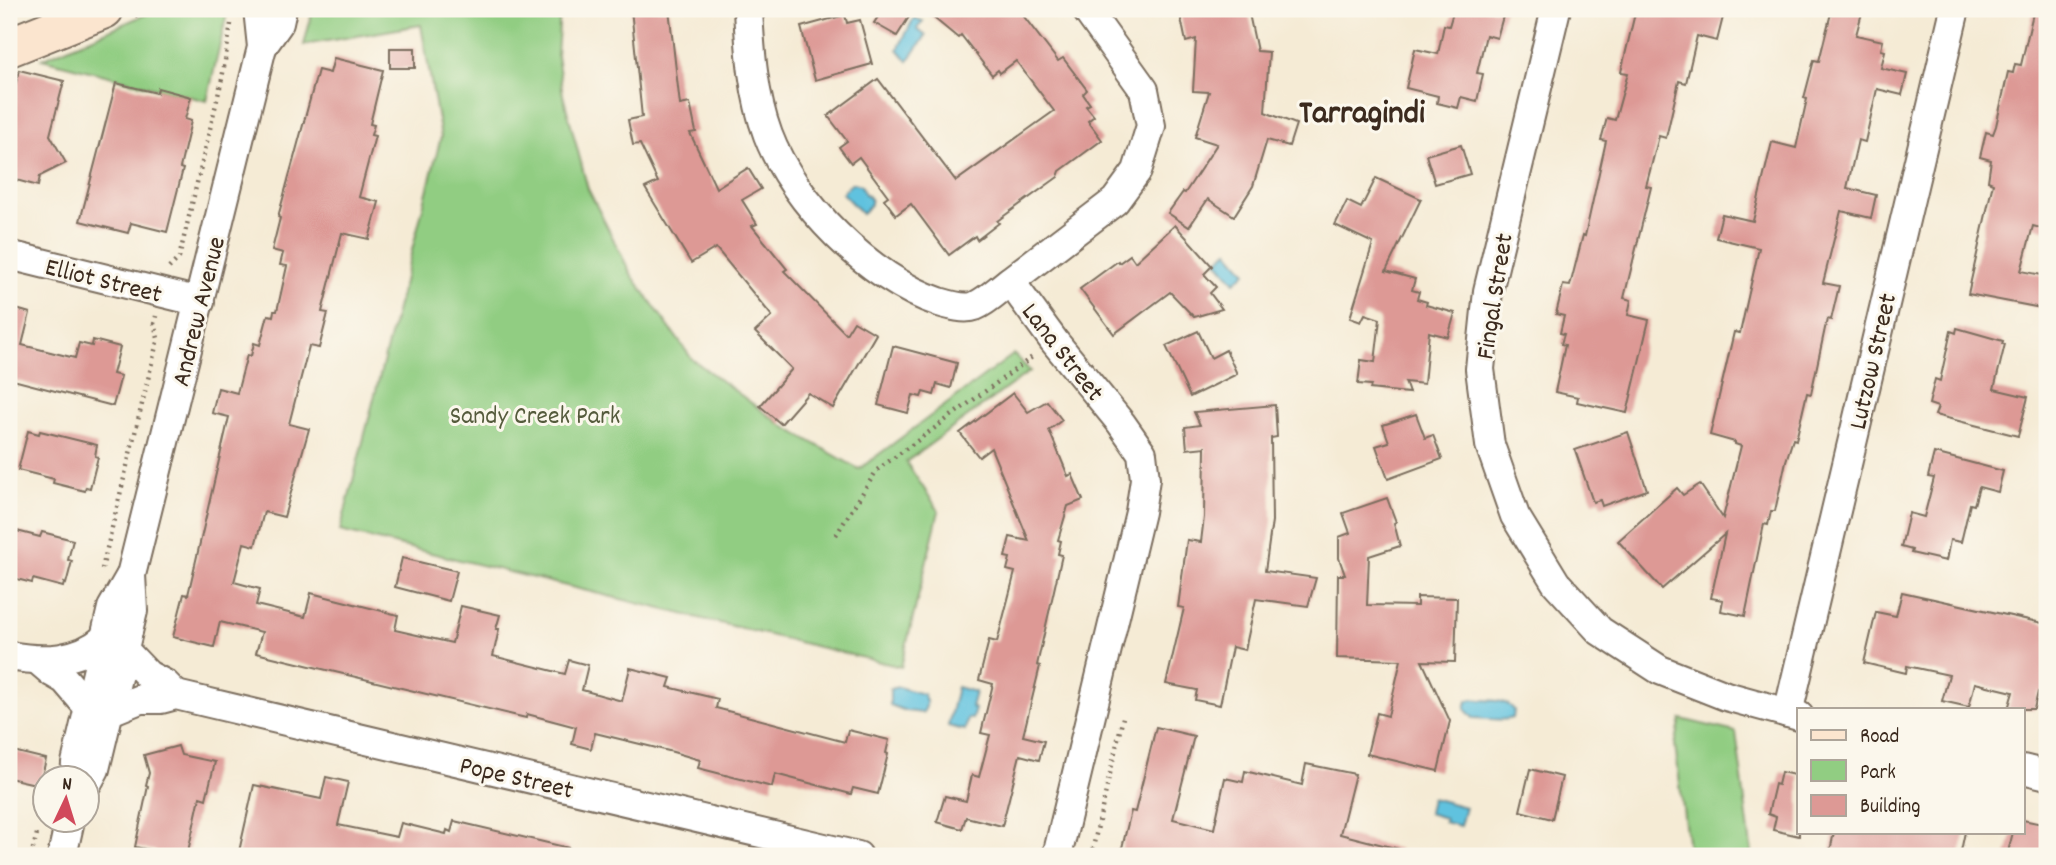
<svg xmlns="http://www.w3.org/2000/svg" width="2056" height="865" viewBox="0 0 2056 865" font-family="Dekko,sans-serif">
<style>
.green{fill:#91cd82;stroke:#667c50;stroke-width:2}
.water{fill:#61c2df;stroke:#4e767e;stroke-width:2}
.building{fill:#dd9995}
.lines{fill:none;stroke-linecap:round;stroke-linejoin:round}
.street-casing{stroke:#7c6e5e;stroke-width:32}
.secondary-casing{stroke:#7c6e5e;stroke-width:42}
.path{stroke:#7c6e5e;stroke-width:4.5;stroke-dasharray:2 5;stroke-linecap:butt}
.street{stroke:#fff;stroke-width:28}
.secondary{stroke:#fbe5cf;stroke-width:38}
.labels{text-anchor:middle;stroke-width:6;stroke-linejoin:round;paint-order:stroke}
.street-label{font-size:26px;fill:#3b2a1e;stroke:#fbf7ec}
.park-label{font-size:26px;fill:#555b3c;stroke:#fbf7ec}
.district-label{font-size:33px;font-weight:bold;fill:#3b2a1e;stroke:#fbf7ec}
</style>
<rect width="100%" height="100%" fill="#fbf7ec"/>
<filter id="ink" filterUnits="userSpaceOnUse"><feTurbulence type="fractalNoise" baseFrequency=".0143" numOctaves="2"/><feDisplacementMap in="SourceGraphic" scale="14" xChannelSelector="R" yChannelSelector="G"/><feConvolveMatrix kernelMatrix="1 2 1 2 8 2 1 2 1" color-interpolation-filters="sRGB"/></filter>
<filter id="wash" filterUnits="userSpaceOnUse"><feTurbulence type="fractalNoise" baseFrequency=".00686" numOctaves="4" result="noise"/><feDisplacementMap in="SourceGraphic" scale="28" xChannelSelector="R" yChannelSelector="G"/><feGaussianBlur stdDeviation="1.57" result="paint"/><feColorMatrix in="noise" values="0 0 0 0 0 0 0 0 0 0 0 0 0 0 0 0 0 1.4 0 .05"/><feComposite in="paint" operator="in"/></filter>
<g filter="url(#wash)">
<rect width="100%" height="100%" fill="#f5ebd5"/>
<g class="green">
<polygon points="158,9 228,9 207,101 42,59"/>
<polygon points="313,9 560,9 557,56 563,95 588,189 631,274 692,359 780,424 859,469 1014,354 1030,371 906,462 939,511 901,667 340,531 441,137 421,25 304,45"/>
<polygon points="1681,719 1736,732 1752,856 1689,856 1675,745"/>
</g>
<g class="water">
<polygon points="914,18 923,21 917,29 926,36 908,61 898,49"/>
<polygon points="852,183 861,185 864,193 871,199 871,204 862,214 842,193"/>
<polygon points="1228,251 1246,272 1235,282 1217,261"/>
<path d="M898 687 923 694C927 702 928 706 922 713L906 711 890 705V689Z"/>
<polygon points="957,687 975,692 971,707 975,709 972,719 968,718 965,730 948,726"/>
<path d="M1473 699C1487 702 1504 697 1514 710L1513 718C1500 722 1486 718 1473 718L1465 709 1467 701Z"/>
<polygon points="1431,798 1465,807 1460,826 1444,822 1445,818 1428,813"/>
</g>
<g id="blocks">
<g class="building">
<polygon points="631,9 669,9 680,105 690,103 696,132 690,133 716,188 748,168 761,189 742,200 757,224 752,226 787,269 784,271 846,334 854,321 876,334 833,408 808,393 781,424 760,406 792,369 755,332 772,316 716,248 691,263 645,188 658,182 640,144 633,145 628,120 642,117"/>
<polygon points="883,9 914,9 897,36 874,23"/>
<polygon points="923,9 1018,9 1058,61 1063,58 1087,90 1083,94 1090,104 1086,106 1094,116 1088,121 1102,140 1060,171 1058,177 997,221 999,223 977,240 975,236 949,255 911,204 896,215 884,199 888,196 859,157 851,163 839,147 847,141 828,116 878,79 956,181 1054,111 1016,61 1000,73 998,70 992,75 961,35 958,38"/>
<polygon points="1179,9 1248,9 1257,51 1269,52 1265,112 1296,124 1289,146 1267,140 1253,186 1234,216 1208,199 1189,227 1168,213 1183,192 1185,193 1217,144 1195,137 1209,92 1193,91 1196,39 1186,42"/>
<polygon points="1454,9 1505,9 1497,38 1486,35 1477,73 1483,74 1477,101 1461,97 1458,108 1437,103 1438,96 1406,88 1415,49 1438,54 1444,25 1449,26"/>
<polygon points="1636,9 1725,9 1717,41 1697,36 1686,83 1679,81 1666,138 1659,136 1646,186 1651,187 1624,298 1631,300 1628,315 1649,320 1627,413 1577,402 1578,397 1555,392 1565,345 1561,344 1564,334 1560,333 1564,316 1556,314 1563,285 1570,286 1583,235 1585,236 1606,141 1601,140 1607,118 1615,120 1628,73 1621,72"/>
<polygon points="1832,9 1863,9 1856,35 1883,41 1881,50 1885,51 1881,68 1907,74 1902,95 1877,89 1865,142 1858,140 1847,188 1876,195 1871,218 1841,211 1823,283 1839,286 1831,320 1827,319 1811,394 1807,393 1796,440 1793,439 1786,461 1775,511 1771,511 1768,525 1764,524 1745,616 1721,611 1723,600 1711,598 1725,534 1662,589 1618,541 1677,488 1683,495 1700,484 1723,518 1741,446 1735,444 1735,442 1710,435 1734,332 1740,333 1759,248 1716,238 1722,214 1753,221 1772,142 1796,148 1807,99 1804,98 1814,60 1819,61"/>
<polygon points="2034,9 2047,9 2047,230 2033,226 2021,271 2047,276 2041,308 1968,294 1993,183 1988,181 1991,160 1980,157 1986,132 1993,134 1996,126 2008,72 2013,73 2015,64 2021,65"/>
<polygon points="845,15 847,23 860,20 872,64 815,80 801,27"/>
<rect x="390" y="48" width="25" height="20"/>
<polygon points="334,58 383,70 370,124 374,125 371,135 375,136 359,197 379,202 369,239 342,233 322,312 328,313 319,348 309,346 289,424 309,429 284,517 264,512 255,546 244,543 234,582 260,589 256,605 305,617 311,593 398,615 395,630 452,643 461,606 500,615 496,629 499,629 493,656 565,674 569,660 588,665 582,690 622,701 630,668 671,678 668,687 718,699 716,708 845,742 848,730 889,740 886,753 888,754 878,794 853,788 851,794 775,774 772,787 698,768 700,760 673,752 595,733 591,749 572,744 576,727 527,714 526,718 256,653 262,632 220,622 214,647 173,637 184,594 188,595 229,417 212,413 218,388 237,393 247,355 251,356 254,343 260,345 268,315 273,316 274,311 277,311 287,266 280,265 283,253 272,250 280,218 278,217 318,70 330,73"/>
<polygon points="19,70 64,81 50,135 66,163 40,176 38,186 9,178 9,111"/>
<polygon points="116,83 157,93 158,88 191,97 185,119 191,121 180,168 183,169 167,232 131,223 128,233 80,221"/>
<polygon points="1461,145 1470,174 1435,184 1426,155"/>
<polygon points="1376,178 1421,199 1386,271 1415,279 1412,290 1419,292 1417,299 1427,302 1426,305 1455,313 1448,337 1429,332 1424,384 1405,382 1409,393 1370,389 1371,385 1358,384 1361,360 1375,362 1380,319 1365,314 1361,322 1350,318 1373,243 1335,225 1347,201 1361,208"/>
<polygon points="1175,225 1212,266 1204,274 1216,287 1210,293 1222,309 1194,317 1170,292 1114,334 1080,289 1118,261 1119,263 1130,255 1135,262"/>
<polygon points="9,307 30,313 22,345 75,358 79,343 92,346 93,340 120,347 113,374 121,376 113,406 9,379"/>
<polygon points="1957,328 2003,341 2002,344 2005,344 1994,389 2028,397 2018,436 1935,415 1938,407 1929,404 1935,379 1940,381 1951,331 1956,333"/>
<polygon points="1198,331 1211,358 1226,350 1237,374 1190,397 1166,346"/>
<polygon points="893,346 957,363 951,388 937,384 934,395 923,392 921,397 913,395 908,413 878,405"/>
<polygon points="1013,393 1028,412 1047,401 1062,420 1049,430 1068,476 1072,474 1083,500 1068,506 1058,540 1061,541 1058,554 1062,555 1037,665 1040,666 1023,736 1044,741 1039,760 1020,755 1002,826 966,817 962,829 937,822 945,796 966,801 972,775 979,777 990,735 981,733 993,684 979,680 989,640 997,642 1015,572 1007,570 1010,558 1005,557 1010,537 1029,541 991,448 979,457 960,433"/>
<polygon points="1275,405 1277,437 1271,438 1272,521 1265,571 1316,578 1308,606 1256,599 1245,650 1232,647 1220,705 1195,700 1197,690 1166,684 1184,608 1178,607 1187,540 1201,542 1204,517 1205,447 1187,449 1185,427 1200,425 1194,412"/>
<polygon points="1416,414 1425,438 1433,435 1442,459 1388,479 1376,446 1389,442 1383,425"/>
<polygon points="28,431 39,434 40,431 97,445 95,456 98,457 90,488 86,487 85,491 53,483 54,479 18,470"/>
<polygon points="1628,432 1647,490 1602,506 1600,500 1593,502 1575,450"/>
<polygon points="1934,453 2003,471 1998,492 1979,487 1974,505 1970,504 1961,542 1950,540 1946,561 1911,553 1912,550 1901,547 1909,513 1924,517 1934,478 1928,477"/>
<polygon points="1387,498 1396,522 1394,523 1400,546 1369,556 1367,605 1417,606 1417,597 1457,598 1455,662 1422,661 1450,721 1438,771 1367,754 1377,713 1388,716 1401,660 1337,658 1338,575 1345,575 1339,558 1339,537 1350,533 1343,513"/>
<polygon points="13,530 40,537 42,532 73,540 68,560 72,561 66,584 64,583 63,587 33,579 32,583 9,577 9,547"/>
<polygon points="402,558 457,571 449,601 395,587"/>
<polygon points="1902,592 2047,624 2047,681 2044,693 2038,692 2034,709 2008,709 2013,692 1975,683 1969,707 1942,701 1949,675 1907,666 1906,673 1864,663 1876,612 1896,616"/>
<polygon points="1156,727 1194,736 1173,819 1214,829 1225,778 1243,782 1245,771 1302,785 1306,764 1355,774 1340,834 1399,849 1398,856 1120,856 1131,811 1135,812"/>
<polygon points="178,746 181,755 215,762 206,799 200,797 187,856 155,856 156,851 135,847 148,786 146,785 149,773 144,755"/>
<polygon points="9,750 46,759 40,785 9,778"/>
<polygon points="1530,769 1562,777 1552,819 1520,811"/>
<polygon points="1781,772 1799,776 1799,836 1773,830 1776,817 1768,814 1775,784 1778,785"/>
<polygon points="326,777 348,782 338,825 397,837 401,823 446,834 447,830 451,832 454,821 569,848 568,856 238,856 254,785 321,799"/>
<polygon points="2023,820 2047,825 2047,856 2007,856 2013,832 2023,832"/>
<polygon points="1834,832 1965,832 1960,856 1829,856"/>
</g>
</g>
</g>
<g filter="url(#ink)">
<use href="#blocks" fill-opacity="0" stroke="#7c6e5e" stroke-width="2"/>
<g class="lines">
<defs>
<g id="street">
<path d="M748 9C750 51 753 95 768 135 793 202 870 279 939 302 949 305 965 310 975 306 987 301 999 289 1010 281L1054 341 1121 423 1142 453 1145 479 1140 512 1057 856"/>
<polyline points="1556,9 1488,291 1480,369 1490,445 1515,516 1556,583 1600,631 1660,670 1726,696 1799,716"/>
<polyline points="262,47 279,23 282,9"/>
<polyline points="9,255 200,302"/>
<polyline points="1010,281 1115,201 1137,171 1151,126 1144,90 1086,9"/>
<polyline points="123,649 148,675 165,684 176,695"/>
<path d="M9 656C43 662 78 662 105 638"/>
<polyline points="39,661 53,673 65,680 89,708"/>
<polyline points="108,712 140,699 161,699 176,695 858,856"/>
<polyline points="1788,713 1955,9"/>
<polyline points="2023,769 2047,775"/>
<polyline points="75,778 76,763 112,608 131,575 262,47 258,9"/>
<polyline points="88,782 95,769 133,611 131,575"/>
<polyline points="62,856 70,820"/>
</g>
<polyline id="secondary" points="9,47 104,9"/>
</defs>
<use href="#street" class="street-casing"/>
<use href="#secondary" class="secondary-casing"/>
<g class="path">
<polyline points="135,16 150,9"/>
<polyline points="169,268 179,258 222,79 231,24"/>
<polyline points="836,535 877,470 1035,355"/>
<polyline points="102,569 158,338 154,324 156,316"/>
<polyline points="41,815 46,799"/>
<polyline points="31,856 38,830"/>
<polyline points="1091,856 1124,713"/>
</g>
<use href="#street" class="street"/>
<use href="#secondary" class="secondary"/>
</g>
</g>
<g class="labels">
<g class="street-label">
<text transform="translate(104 279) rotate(14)" y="9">Elliot Street</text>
<text transform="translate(1493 296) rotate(-81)" y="9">Fingal Street</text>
<text transform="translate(197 311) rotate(-76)" y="9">Andrew Avenue</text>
<text transform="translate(1064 351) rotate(52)" y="9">Lana Street</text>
<text transform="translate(1871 361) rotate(-77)" y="9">Lutzow Street</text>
<text transform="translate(517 776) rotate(13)" y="9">Pope Street</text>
</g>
<g class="park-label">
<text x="535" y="423">Sandy Creek Park</text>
</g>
<g class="district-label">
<text x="1362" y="122">Tarragindi</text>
</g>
</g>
<rect width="2056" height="865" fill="none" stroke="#fbf7ec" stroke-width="35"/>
<rect x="1797" y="708" width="228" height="126" fill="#fbf7ec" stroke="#aea59a" stroke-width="2"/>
<rect x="1811" y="730" width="35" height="10" fill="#fbe5cf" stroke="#aea59a" stroke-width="2"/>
<text x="1860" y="742" font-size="21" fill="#3b2a1e">Road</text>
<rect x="1811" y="760" width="35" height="21" fill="#91cd82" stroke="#aea59a" stroke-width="2"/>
<text x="1860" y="778" font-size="21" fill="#3b2a1e">Park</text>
<rect x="1811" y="795" width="35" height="21" fill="#dd9995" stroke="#aea59a" stroke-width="2"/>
<text x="1860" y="812" font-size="21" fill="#3b2a1e">Building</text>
<g transform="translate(66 799) rotate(4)"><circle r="33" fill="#fbf7ec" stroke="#aea59a" stroke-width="2"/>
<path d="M0-5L12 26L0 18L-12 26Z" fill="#d1495b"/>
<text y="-10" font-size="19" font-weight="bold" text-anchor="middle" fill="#3b2a1e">N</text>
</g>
</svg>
